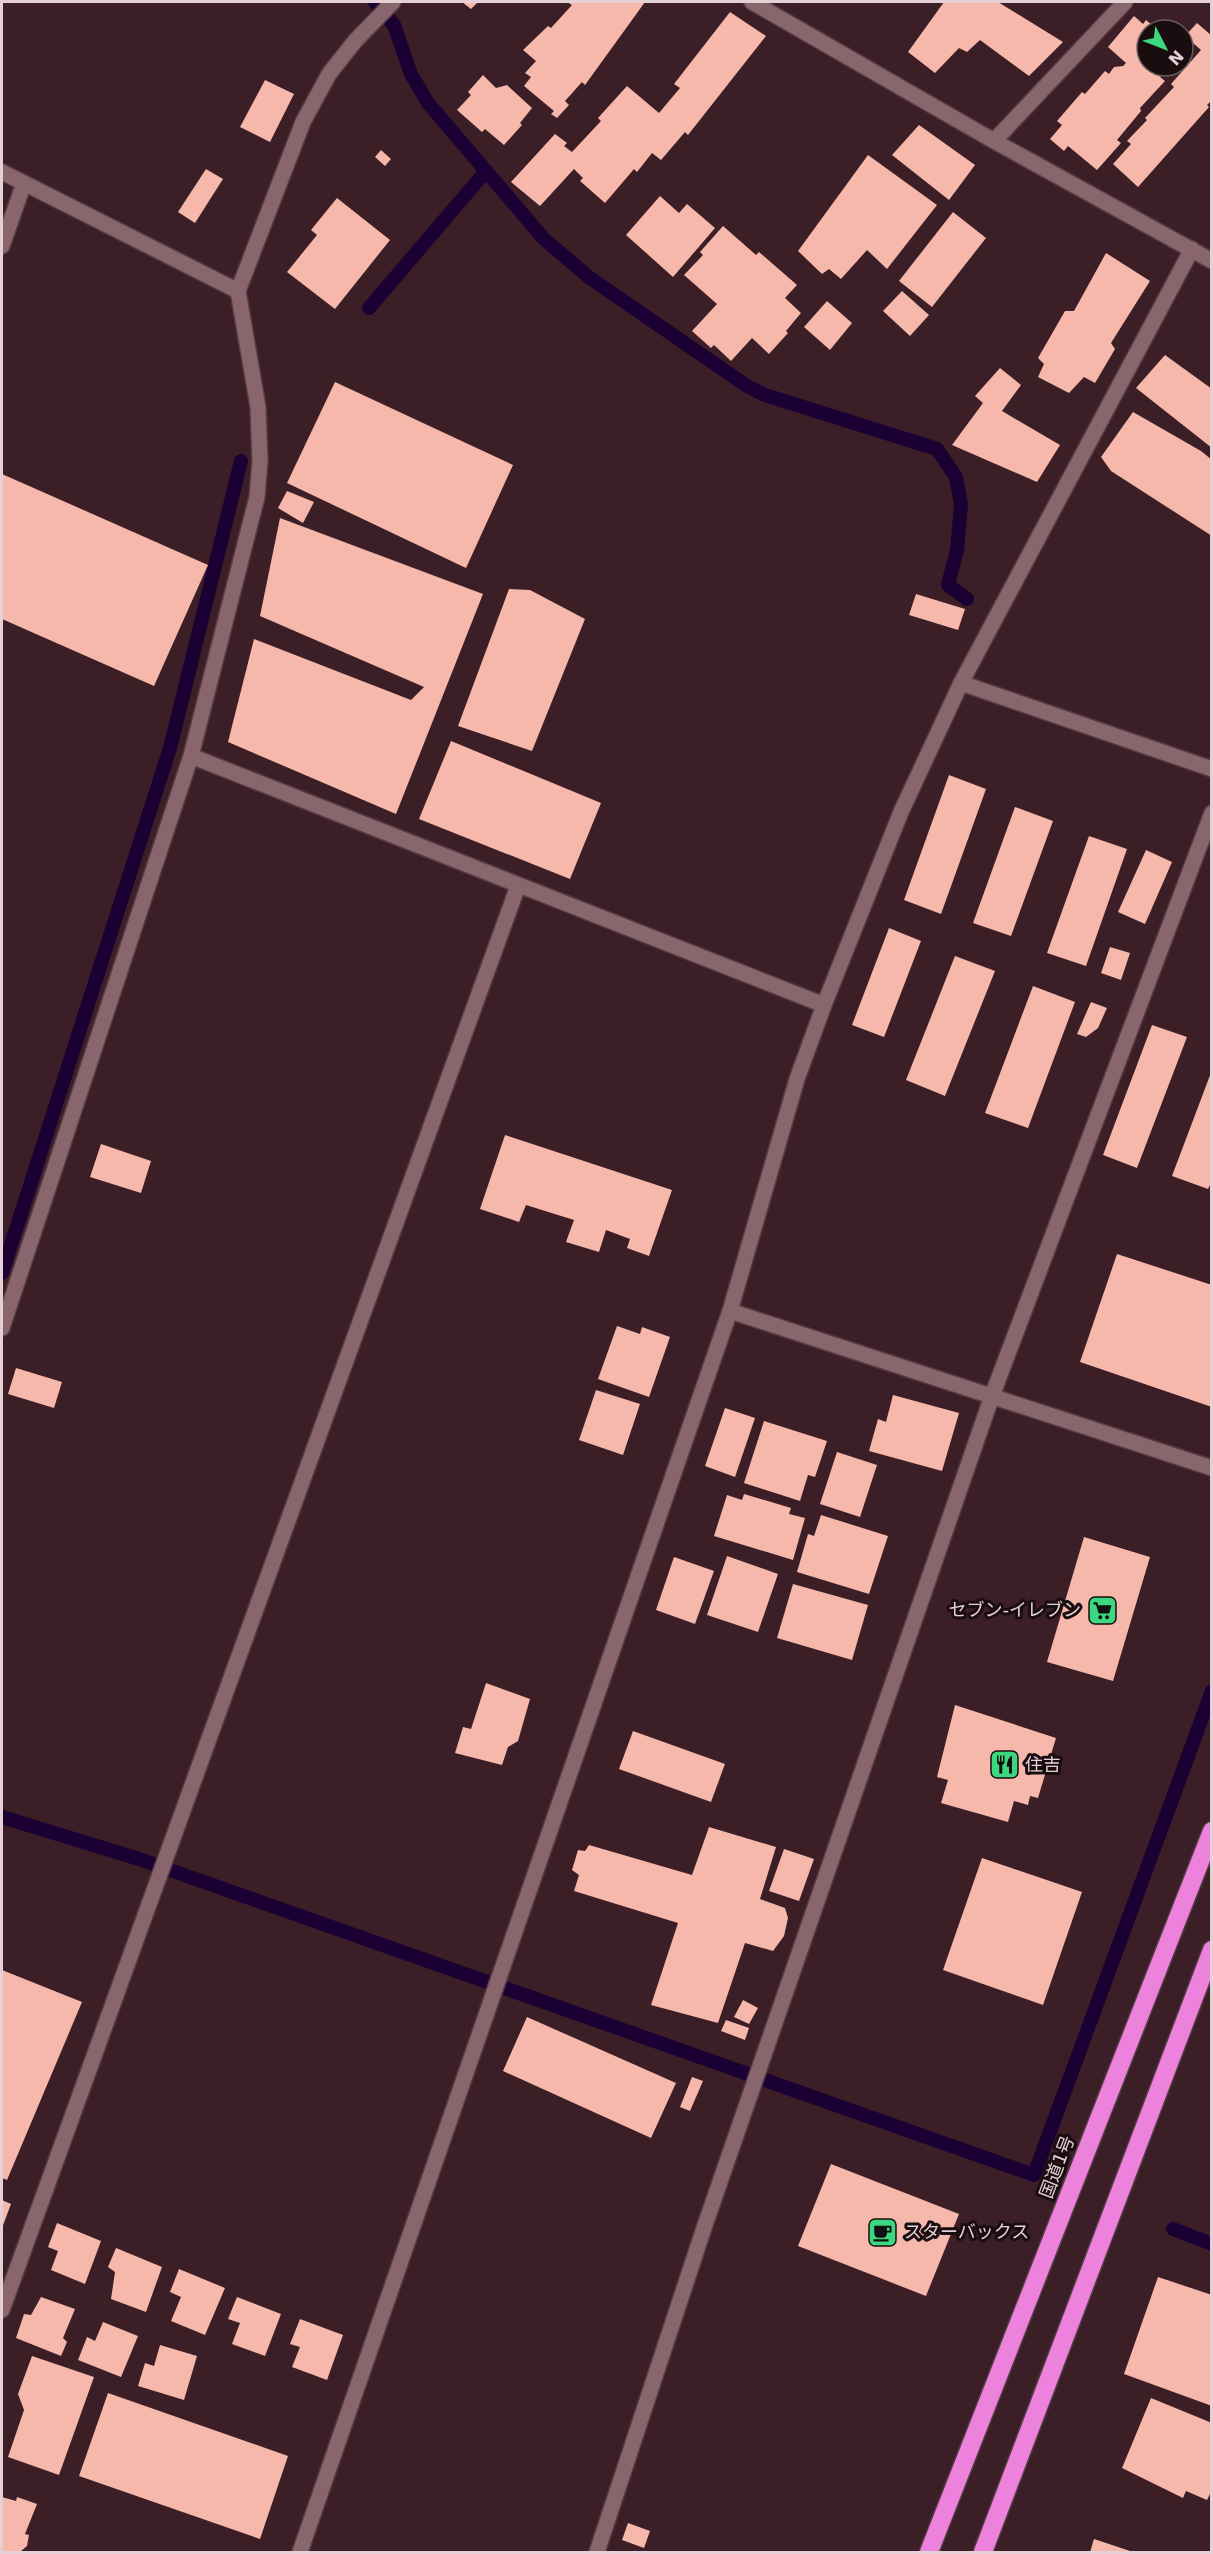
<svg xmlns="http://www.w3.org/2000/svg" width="1213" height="2554" viewBox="0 0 1213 2554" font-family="'DejaVu Sans','Noto Sans JP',sans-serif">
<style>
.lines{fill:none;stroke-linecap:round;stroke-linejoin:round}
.stream{stroke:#1b0034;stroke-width:14}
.building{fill:#f6b8aa}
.minor-casing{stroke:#553b43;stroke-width:18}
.highway-casing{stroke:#553b43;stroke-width:21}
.minor{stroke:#89656e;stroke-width:15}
.highway{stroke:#ed82dd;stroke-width:18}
.labels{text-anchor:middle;stroke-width:6;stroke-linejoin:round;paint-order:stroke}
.poi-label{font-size:18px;fill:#e5d0d5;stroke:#1a0d10;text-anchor:start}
.street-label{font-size:18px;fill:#e5d0d5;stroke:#1a0d10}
</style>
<rect width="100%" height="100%" fill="#3c1e27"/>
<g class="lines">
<g class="stream">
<polyline points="375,2 394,25 411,74 428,103 544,239 590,278 747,386 765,395 937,449 956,477 961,504 957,550 948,585 967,599"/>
<polyline points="369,308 486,171"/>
<polyline points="2,1273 170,748 241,461"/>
<polyline points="2,1817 139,1859 1034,2175 1212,1691"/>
<polyline points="1173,2229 1212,2244"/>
</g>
</g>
<g class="building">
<polygon points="462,2 478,2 471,9"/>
<polygon points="567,2 645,2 585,85 582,82 565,101 569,105 557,118 551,114 554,111 524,86 531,77 525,73 536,61 523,50 548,26 551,28 572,5"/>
<polygon points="944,2 998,2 1063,42 1029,76 980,40 967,52 959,48 935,73 908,52"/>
<polygon points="730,12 766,36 688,135 685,132 661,160 652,153 637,172 634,169 605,203 580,181 583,178 574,169 540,206 511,182 555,134 567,143 564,146 572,152 601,121 598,118 627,86 659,113 680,88 674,84"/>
<polygon points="1134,16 1143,24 1146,20 1158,30 1147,30 1147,66 1170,66 1160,77 1165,81 1140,108 1141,111 1117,140 1121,143 1097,170 1068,146 1064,151 1050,139 1062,125 1057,121 1082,92 1085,94 1105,71 1109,74 1114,67 1123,66 1126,63 1108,47"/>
<polygon points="1197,23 1212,36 1212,100 1207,105 1209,107 1138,187 1113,164 1131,144 1127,141 1147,120 1145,118 1174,87 1171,84 1201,50 1185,36"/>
<polygon points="483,75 496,88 507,85 532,108 520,123 522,125 504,145 485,129 482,132 457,110 471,95 468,92"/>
<polygon points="265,80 294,94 270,142 240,127"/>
<polygon points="919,125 975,165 949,200 892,155"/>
<polygon points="381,150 391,159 385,166 375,157"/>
<polygon points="868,155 937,205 887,269 867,250 841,279 829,269 822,274 798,251"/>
<polygon points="206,169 223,179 195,223 178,212"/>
<polygon points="660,196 679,213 687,204 715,228 673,277 626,235"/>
<polygon points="337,198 390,240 335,309 287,272 317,235 311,230"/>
<polygon points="953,212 986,238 932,307 899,281"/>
<polygon points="723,226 756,255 759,252 797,285 785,298 801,313 786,331 788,333 769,354 752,338 731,361 714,345 711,348 692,331 717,304 684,275 703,255 700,252"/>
<polygon points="1106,253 1150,281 1111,343 1115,349 1095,383 1084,377 1069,393 1038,377 1044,364 1038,358 1065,311 1074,311"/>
<polygon points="902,291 929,315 910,336 883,311"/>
<polygon points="827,301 852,323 830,350 804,327"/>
<polygon points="1165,355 1212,389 1212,448 1136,388"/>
<polygon points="1000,368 1021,385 1002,411 1060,445 1037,482 952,445 983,403 975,396"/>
<polygon points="335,382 513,465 466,568 287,483"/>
<polygon points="1133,412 1201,451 1212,460 1212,536 1111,471 1101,457"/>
<polygon points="2,474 208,565 154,686 2,619"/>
<polygon points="287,491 314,502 303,523 278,508"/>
<polygon points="280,518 483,594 396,814 228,742 254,639 411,700 424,687 260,616"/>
<polygon points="509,589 530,590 585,619 532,751 458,726"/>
<polygon points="916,594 965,609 958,630 909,615"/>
<polygon points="451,741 601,803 570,879 419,819"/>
<polygon points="949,775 986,789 941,914 904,900"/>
<polygon points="1015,807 1053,821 1011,936 973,923"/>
<polygon points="1089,836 1127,849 1086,966 1047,953"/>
<polygon points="1146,850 1172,862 1145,924 1118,912"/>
<polygon points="889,928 921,941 884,1037 852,1025"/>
<polygon points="1110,947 1130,953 1121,980 1101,973"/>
<polygon points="955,956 995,971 945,1096 906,1080"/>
<polygon points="1033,986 1075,1002 1028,1128 985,1113"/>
<polygon points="1091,1002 1107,1008 1098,1028 1086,1037 1077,1034"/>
<polygon points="1152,1025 1187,1037 1137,1168 1103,1155"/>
<polygon points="1212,1070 1212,1181 1208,1189 1172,1176"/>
<polygon points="505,1135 672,1190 649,1256 627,1248 630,1239 606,1230 599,1252 566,1242 574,1220 526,1205 519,1222 480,1209"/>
<polygon points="101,1144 151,1161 141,1193 90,1177"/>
<polygon points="1117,1254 1212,1285 1212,1407 1080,1362"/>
<polygon points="617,1326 640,1334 642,1327 670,1337 649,1397 598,1379"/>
<polygon points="16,1368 62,1382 54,1408 8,1394"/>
<polygon points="596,1390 640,1404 623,1455 579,1440"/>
<polygon points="893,1395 959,1413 942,1471 869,1451 878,1419 886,1422"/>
<polygon points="725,1408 755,1418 735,1477 705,1466"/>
<polygon points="764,1421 827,1441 815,1477 808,1475 800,1501 744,1483"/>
<polygon points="837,1452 877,1465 860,1517 820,1504"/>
<polygon points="744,1494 791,1508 789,1514 805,1518 793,1560 714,1536 727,1495 742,1500"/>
<polygon points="821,1515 888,1536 869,1594 797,1572 808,1534 814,1536"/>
<polygon points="1084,1537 1150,1557 1113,1681 1047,1662"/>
<polygon points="727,1556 778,1574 758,1632 707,1615"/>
<polygon points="674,1557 714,1571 695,1624 656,1610"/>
<polygon points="793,1584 868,1605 852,1660 777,1638"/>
<polygon points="486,1683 530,1699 518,1741 508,1747 502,1765 455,1753 463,1727 471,1729"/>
<polygon points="955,1705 1056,1738 1038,1798 1030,1796 1028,1805 1014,1801 1008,1822 941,1803 948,1780 937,1777"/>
<polygon points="633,1731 725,1764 711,1802 619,1769"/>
<polygon points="709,1827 776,1847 760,1899 785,1908 788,1918 784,1936 773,1951 745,1943 718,2023 651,2005 678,1923 574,1891 579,1875 572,1870 578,1850 585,1851 589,1845 692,1875"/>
<polygon points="784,1849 814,1859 799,1901 769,1891"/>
<polygon points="982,1858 1082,1892 1043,2005 943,1970"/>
<polygon points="2,1970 82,2002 7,2180 2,2178"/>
<polygon points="743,2000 758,2008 749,2024 734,2017"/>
<polygon points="527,2017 676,2083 651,2138 503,2071"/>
<polygon points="726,2020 749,2028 745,2040 721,2031"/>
<polygon points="692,2077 703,2081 690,2111 680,2107"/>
<polygon points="831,2164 959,2214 926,2296 798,2246"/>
<polygon points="2,2200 11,2204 2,2228"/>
<polygon points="57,2223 101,2241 85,2284 51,2270 58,2251 48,2247"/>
<polygon points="116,2248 162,2267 146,2312 111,2299 115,2272 108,2267"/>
<polygon points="179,2269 225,2288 205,2335 171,2321 181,2297 170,2292"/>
<polygon points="1158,2277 1212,2295 1212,2406 1124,2374"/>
<polygon points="41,2297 75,2309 63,2338 67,2342 61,2356 16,2338 24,2314 31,2315"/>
<polygon points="237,2297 281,2314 265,2356 232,2344 240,2323 228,2319"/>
<polygon points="300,2319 343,2335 327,2380 292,2367 300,2347 290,2344"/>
<polygon points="103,2322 138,2336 121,2377 78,2360 87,2337 95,2341"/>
<polygon points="160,2345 197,2356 184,2400 138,2386 145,2363 154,2366"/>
<polygon points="32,2356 94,2377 59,2475 8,2457 24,2410 18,2394"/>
<polygon points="108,2393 288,2456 260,2539 79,2476"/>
<polygon points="1151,2398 1212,2423 1212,2490 1207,2500 1186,2491 1183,2498 1122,2468"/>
<polygon points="2,2497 16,2501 17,2497 37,2504 25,2534 29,2535 27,2546 20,2552 2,2552"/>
<polygon points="628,2523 650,2531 644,2548 622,2540"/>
<polygon points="1094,2539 1133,2552 1090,2552"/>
</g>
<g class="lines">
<defs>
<g id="minor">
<polyline points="752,2 994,141 1212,261"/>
<polyline points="994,141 1125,2"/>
<polyline points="2,172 238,291"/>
<polyline points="2,246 24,183"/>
<polyline points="961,683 1212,769"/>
<polyline points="191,756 824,1005"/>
<polyline points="730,1311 1212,1468"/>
<polyline points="2,1328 191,756 257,497 260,461 258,407 238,291 303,122 329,74 355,41 393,2"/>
<polyline points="2,2310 518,886"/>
<polyline points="300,2552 730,1311 797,1079 824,1005 901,812 961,683 1192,249"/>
<polyline points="597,2552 704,2228 992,1396 1212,813"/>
</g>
<g id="highway">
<polyline points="929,2552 1212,1831"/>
<polyline points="983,2552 1212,1950"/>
</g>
</defs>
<use href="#minor" class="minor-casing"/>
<use href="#highway" class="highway-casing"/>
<use href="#minor" class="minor"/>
<use href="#highway" class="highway"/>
</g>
<defs>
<symbol id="supermarket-square" viewBox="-11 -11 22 22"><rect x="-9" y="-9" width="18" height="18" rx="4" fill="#3cd77e" stroke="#1a0d10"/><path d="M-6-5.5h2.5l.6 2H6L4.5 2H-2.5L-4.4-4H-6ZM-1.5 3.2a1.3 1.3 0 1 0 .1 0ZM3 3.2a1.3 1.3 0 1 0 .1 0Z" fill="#111"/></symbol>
<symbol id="restaurant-square" viewBox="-11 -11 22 22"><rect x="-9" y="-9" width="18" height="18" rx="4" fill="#3cd77e" stroke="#1a0d10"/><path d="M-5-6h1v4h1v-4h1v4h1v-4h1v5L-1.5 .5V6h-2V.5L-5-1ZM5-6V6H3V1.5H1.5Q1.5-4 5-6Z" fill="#111"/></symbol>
<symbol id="cafe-square" viewBox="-11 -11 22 22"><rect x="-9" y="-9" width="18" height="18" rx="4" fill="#3cd77e" stroke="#1a0d10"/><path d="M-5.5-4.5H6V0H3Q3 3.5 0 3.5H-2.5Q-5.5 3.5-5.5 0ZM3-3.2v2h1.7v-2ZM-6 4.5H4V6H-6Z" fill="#111"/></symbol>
</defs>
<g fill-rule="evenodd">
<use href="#supermarket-square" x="1086" y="1594" width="33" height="33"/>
<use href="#restaurant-square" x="988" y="1748" width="33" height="33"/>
<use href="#cafe-square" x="866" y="2216" width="33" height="33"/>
</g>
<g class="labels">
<g class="poi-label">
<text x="1081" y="1616" text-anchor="end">セブン-イレブン</text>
<text x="1025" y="1771">住吉</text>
<text x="904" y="2238">スターバックス</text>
</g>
<g class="street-label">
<text transform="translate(1057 2167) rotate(-69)" y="6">国道1号</text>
</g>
</g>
<rect width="1213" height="2554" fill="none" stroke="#e5d0d5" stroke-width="6"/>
<g transform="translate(1165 48) rotate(132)"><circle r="28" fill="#1a0d10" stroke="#6b5b5f" stroke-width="1.5"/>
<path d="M0-4.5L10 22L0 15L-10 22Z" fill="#3cd77e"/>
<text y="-9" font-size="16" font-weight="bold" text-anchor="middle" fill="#e5d0d5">N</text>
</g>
</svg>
